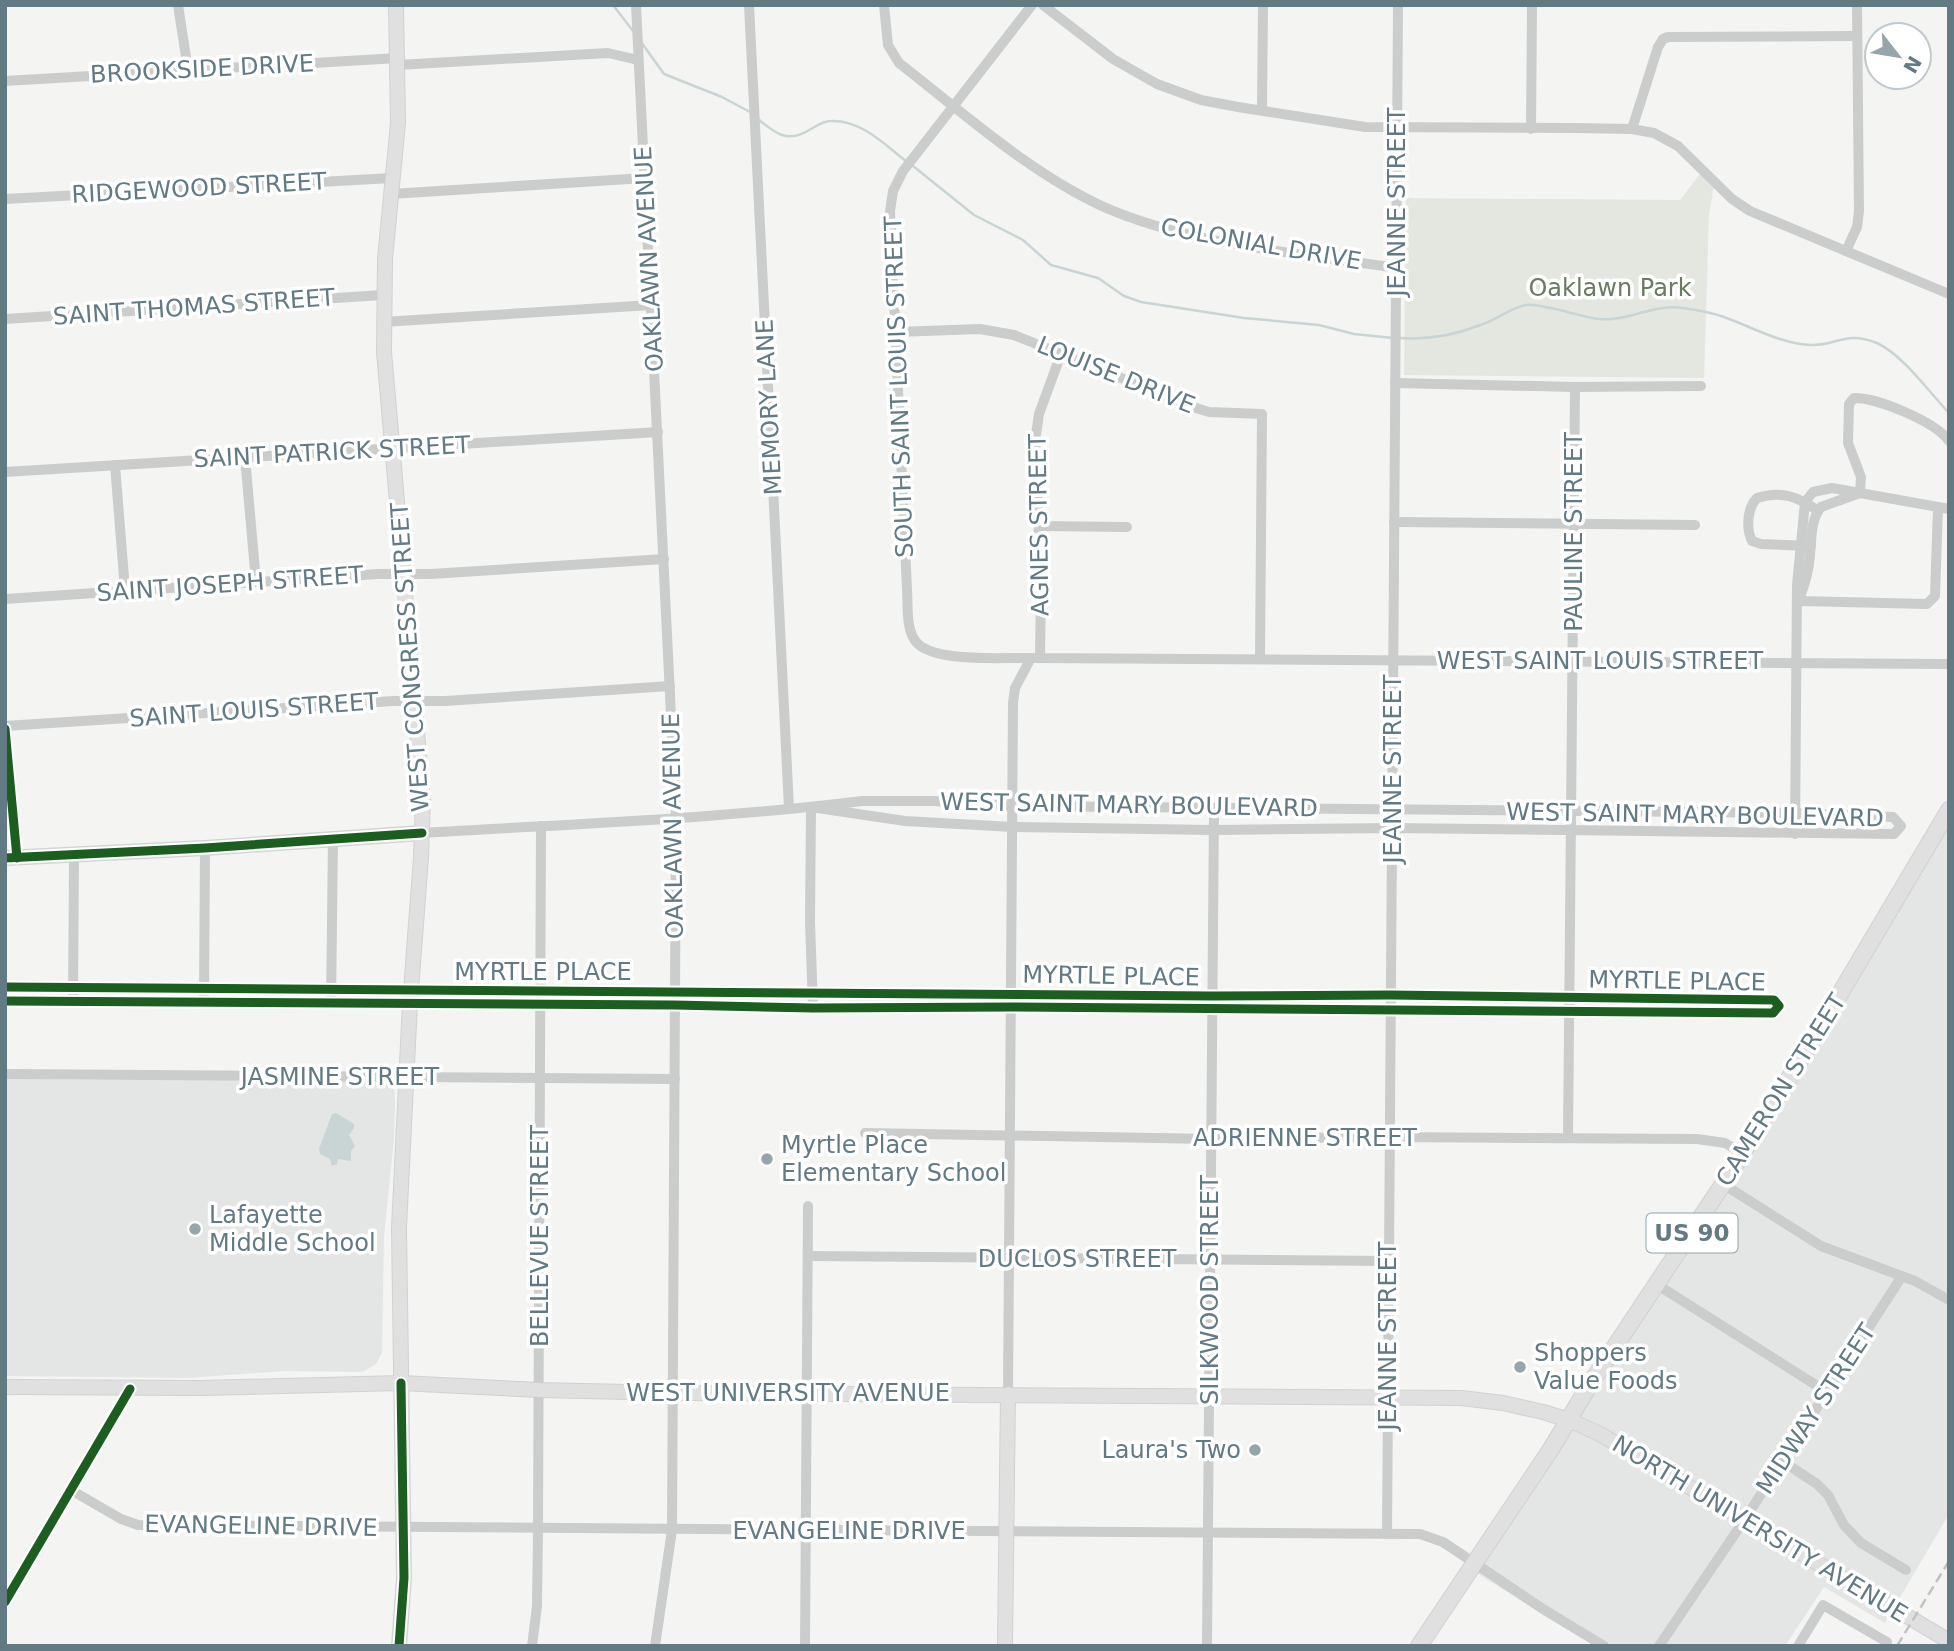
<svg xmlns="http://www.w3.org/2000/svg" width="1954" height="1651" viewBox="0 0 1954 1651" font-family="'DejaVu Sans',sans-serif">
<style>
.built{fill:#e4e5e5}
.green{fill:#e4e7e0}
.water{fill:#c9d4d5}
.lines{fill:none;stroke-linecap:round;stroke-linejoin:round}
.stream{stroke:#c9d4d5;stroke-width:2.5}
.secondary-casing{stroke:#d0d2d2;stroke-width:16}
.primary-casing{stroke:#d0d1d1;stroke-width:18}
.street{stroke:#cbcdcd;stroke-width:10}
.secondary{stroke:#e0e0e0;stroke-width:14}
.primary{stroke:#e0e0e0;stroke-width:16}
.rail{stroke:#c0c3c3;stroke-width:2.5;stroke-dasharray:10 5;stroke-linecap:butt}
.cycleway-casing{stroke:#fff;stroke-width:13}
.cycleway{stroke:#1b5e20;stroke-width:9}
.poi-dot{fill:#95a5aa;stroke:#fff;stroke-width:2.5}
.labels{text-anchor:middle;stroke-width:7;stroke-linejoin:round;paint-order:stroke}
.shield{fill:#fff;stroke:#91a2a9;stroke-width:2}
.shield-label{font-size:23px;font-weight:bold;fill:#627a84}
.street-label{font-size:24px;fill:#627a84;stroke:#fff}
.park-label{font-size:24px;fill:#6a7b61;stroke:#fff}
.poi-label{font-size:24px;fill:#627a84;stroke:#fff;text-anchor:start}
</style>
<rect width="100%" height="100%" fill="#f4f4f2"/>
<g class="built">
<polygon points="1949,815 1949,1514 1885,1623 1824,1587 1785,1646 1595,1646 1478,1574"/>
<polygon points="5,1079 387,1081 394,1084 395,1101 394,1139 384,1236 382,1353 376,1364 363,1372 286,1371 186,1378 5,1376"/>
</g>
<polygon class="green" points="1700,174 1714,185 1709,215 1704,378 1404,375 1406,198 1680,200"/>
<polygon class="water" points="336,1113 354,1124 354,1128 349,1135 355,1146 351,1151 351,1161 338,1159 337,1164 332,1166 330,1159 320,1154 319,1149 332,1114"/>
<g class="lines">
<g class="stream">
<polyline points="613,5 633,31"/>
<polyline points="641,42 664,74 722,97 750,112"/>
<path d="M758 119C776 134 788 144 811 129 818 125 823 121 831 121 862 120 885 145 907 162"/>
<polyline points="913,166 974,215 1023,240 1051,265 1098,278 1124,296 1141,302 1244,318 1319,325 1354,334 1393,338"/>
<path d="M1400 338C1428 340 1456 335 1483 324 1498 319 1510 308 1526 305 1542 303 1580 317 1599 319 1628 322 1654 303 1683 308 1697 310 1711 312 1724 317 1752 327 1779 343 1810 345 1837 346 1845 330 1877 343 1903 355 1929 392 1949 413"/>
</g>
<defs>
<g id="secondary">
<polyline points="396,5 398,123 385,259 384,352 423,800 421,858 410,1003 399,1228 404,1578 399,1646"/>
<polyline points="5,858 205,848 422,833"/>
<polyline points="5,1387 201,1388 401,1383 539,1390 673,1393 1461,1398 1503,1403 1543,1412 1569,1420 1600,1434 1949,1641"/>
<polyline points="1005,1646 1008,1394"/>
</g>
<polyline id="primary" points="1419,1646 1551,1449 1590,1384 1723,1184 1800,1061 1949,810"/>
</defs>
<use href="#secondary" class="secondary-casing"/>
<use href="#primary" class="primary-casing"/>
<g class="street">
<polyline points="178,5 188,70"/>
<polyline points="636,5 676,817 672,1530 655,1646"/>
<polyline points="749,5 789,808"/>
<path d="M884 5 888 45 899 63C962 112 1031 174 1104 207 1193 246 1301 253 1396 268"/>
<path d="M1032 5 903 171 893 191 890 211 907 590C908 605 906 626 914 639 928 664 1004 657 1031 658L1949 664"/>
<polyline points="1043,5 1113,59 1157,84 1201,100 1238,107 1365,127 1575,128 1632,129 1654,133 1678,146 1732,199 1750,211 1949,294"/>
<polyline points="398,65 608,53 638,60"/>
<polyline points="5,81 398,58"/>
<polyline points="1262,110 1263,5"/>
<polyline points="1531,129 1532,5"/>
<polyline points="1632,129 1658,47 1663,39 1668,37 1857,36"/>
<polyline points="391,194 645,178"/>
<polyline points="5,199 393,178"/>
<polyline points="1846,251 1857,227 1859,211 1857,5"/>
<polyline points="5,319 383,295"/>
<polyline points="383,322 651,305"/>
<polyline points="896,332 980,329 1014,335 1196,408 1209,412 1262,414 1260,658"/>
<polyline points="1395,383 1575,387 1701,386"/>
<polyline points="245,457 256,582"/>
<polyline points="115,465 125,590"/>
<polyline points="5,472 658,432"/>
<path d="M1860 493 1861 477 1848 443 1849 404 1854 398C1876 397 1936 422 1949 441"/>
<polyline points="1394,522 1695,525"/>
<polyline points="1039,526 1127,527"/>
<path d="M1811 546 1761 544 1752 541C1746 529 1747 508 1757 498 1781 490 1799 497 1818 511"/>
<path d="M1800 597C1804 586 1808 575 1809 563 1812 546 1809 521 1821 507L1860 493"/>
<polyline points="5,599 378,574 431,574 664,559"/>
<polyline points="1799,601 1927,604 1935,596 1938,507"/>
<polyline points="1040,658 1041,584 1035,441 1039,414 1061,354"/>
<polyline points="5,726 393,701 445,701 670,686"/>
<polyline points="5,729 17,858"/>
<polyline points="811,807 810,922 813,1008"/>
<path d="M422 833C569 824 717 819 862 801H933L1013 806 1795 813 1893 817 1901 826 1894 834 1393 828 1214 830 1013 827 905 821 811 807"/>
<polyline points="1795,834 1797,585 1805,502 1813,492 1832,488 1949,509"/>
<polyline points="5,987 1212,996 1390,995 1774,1000 1779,1006 1773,1013 1011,1007 813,1008 674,1005 5,1001"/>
<polyline points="204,995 205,848"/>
<polyline points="73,1002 74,855"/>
<polyline points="331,1004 333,838"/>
<polyline points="5,1074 675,1079"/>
<polyline points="865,1133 1211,1139 1389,1137 1697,1139 1725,1143 1742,1153"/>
<polyline points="1568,1138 1575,387"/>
<polyline points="1723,1184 1821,1246 1915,1281 1949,1300"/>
<polyline points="808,1256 1388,1261"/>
<polyline points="1656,1284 1827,1392"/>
<polyline points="1008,1394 1013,703 1015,688 1031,658"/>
<polyline points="1782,1461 1817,1484 1828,1495 1844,1525 1861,1543 1906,1570"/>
<polyline points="71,1490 121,1519 138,1525 1420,1534 1443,1542 1543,1609 1604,1646"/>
<polyline points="1387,1534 1398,5"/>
<polyline points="5,1602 130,1389"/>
<polyline points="532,1646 537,1606 538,1528 541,826"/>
<polyline points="805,1646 808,1206"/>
<polyline points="1207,1646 1214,809"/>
<polyline points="1659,1646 1745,1519 1902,1276"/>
<polyline points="1798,1646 1823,1605 1887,1642"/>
</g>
<use href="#secondary" class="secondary"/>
<use href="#primary" class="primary"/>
<polyline class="rail" points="1897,1646 1949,1561"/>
<defs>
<g id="cycleway">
<polyline points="5,729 17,858"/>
<polyline points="5,858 205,848 422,833"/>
<polyline points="5,987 1212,996 1390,995 1774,1000 1779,1006 1773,1013 1011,1007 813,1008 674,1005 5,1001"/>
<polyline points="5,1602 130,1389"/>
<polyline points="399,1646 404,1578 401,1383"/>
</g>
</defs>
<use href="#cycleway" class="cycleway-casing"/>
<use href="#cycleway" class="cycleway"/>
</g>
<g class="poi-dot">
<circle cx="767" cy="1159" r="7"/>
<circle cx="195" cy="1229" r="7"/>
<circle cx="1520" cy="1367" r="7"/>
<circle cx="1255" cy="1450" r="7"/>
</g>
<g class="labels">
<rect class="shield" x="1646.5" y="1213.5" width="91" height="39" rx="5"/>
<g class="shield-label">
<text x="1692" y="1241">US 90</text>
</g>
<g class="street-label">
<text transform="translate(202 69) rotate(-3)" y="8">BROOKSIDE DRIVE</text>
<text transform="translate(199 188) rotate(-3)" y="8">RIDGEWOOD STREET</text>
<text transform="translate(1397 202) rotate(-90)" y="8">JEANNE STREET</text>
<text transform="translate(1261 244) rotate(10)" y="8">COLONIAL DRIVE</text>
<text transform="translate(649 259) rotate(-93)" y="8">OAKLAWN AVENUE</text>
<text transform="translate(194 307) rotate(-4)" y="8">SAINT THOMAS STREET</text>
<text transform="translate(1116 375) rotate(22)" y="8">LOUISE DRIVE</text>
<text transform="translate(899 387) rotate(-92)" y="8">SOUTH SAINT LOUIS STREET</text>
<text transform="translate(769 407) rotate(-93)" y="8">MEMORY LANE</text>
<text transform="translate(332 452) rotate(-3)" y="8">SAINT PATRICK STREET</text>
<text transform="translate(1039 525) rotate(-91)" y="8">AGNES STREET</text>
<text transform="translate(1574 532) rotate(-90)" y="8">PAULINE STREET</text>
<text transform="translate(230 584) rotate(-4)" y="8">SAINT JOSEPH STREET</text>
<text transform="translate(410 657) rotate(-94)" y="8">WEST CONGRESS STREET</text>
<text x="1600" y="669">WEST SAINT LOUIS STREET</text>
<text transform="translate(254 710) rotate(-4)" y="8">SAINT LOUIS STREET</text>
<text transform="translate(1393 769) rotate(-90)" y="8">JEANNE STREET</text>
<text transform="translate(1129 805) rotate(1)" y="8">WEST SAINT MARY BOULEVARD</text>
<text transform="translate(1695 815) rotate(1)" y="8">WEST SAINT MARY BOULEVARD</text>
<text transform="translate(673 826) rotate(-91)" y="8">OAKLAWN AVENUE</text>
<text x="543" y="980">MYRTLE PLACE</text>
<text transform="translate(1111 976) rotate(1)" y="8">MYRTLE PLACE</text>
<text transform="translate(1677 981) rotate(1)" y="8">MYRTLE PLACE</text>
<text x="340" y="1085">JASMINE STREET</text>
<text transform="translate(1781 1090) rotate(-58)" y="8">CAMERON STREET</text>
<text x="1305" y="1146">ADRIENNE STREET</text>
<text transform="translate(540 1236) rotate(-90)" y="8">BELLEVUE STREET</text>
<text x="1077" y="1267">DUCLOS STREET</text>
<text transform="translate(1210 1290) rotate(-90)" y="8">SILKWOOD STREET</text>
<text transform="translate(1388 1336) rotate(-90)" y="8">JEANNE STREET</text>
<text x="788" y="1401">WEST UNIVERSITY AVENUE</text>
<text transform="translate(1816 1409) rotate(-57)" y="8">MIDWAY STREET</text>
<text transform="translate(261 1526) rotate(1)" y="8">EVANGELINE DRIVE</text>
<text transform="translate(1760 1529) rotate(31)" y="8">NORTH UNIVERSITY AVENUE</text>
<text x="849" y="1539">EVANGELINE DRIVE</text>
</g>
<g class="park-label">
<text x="1610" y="296">Oaklawn Park</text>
</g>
<g class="poi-label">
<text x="781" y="1153">Myrtle Place<tspan x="781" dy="28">Elementary School</tspan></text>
<text x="209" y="1223">Lafayette<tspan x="209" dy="28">Middle School</tspan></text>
<text x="1534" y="1361">Shoppers<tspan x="1534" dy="28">Value Foods</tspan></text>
<text x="1241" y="1458" text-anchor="end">Laura's Two</text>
</g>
</g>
<rect width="1954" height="1651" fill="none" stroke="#627a84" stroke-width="14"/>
<g transform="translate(1898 56) rotate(121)"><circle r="33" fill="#ffffff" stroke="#c0cace" stroke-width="2"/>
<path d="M0-5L12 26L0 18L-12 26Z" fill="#95a5aa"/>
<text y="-10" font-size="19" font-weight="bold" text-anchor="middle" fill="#627a84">N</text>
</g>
</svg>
